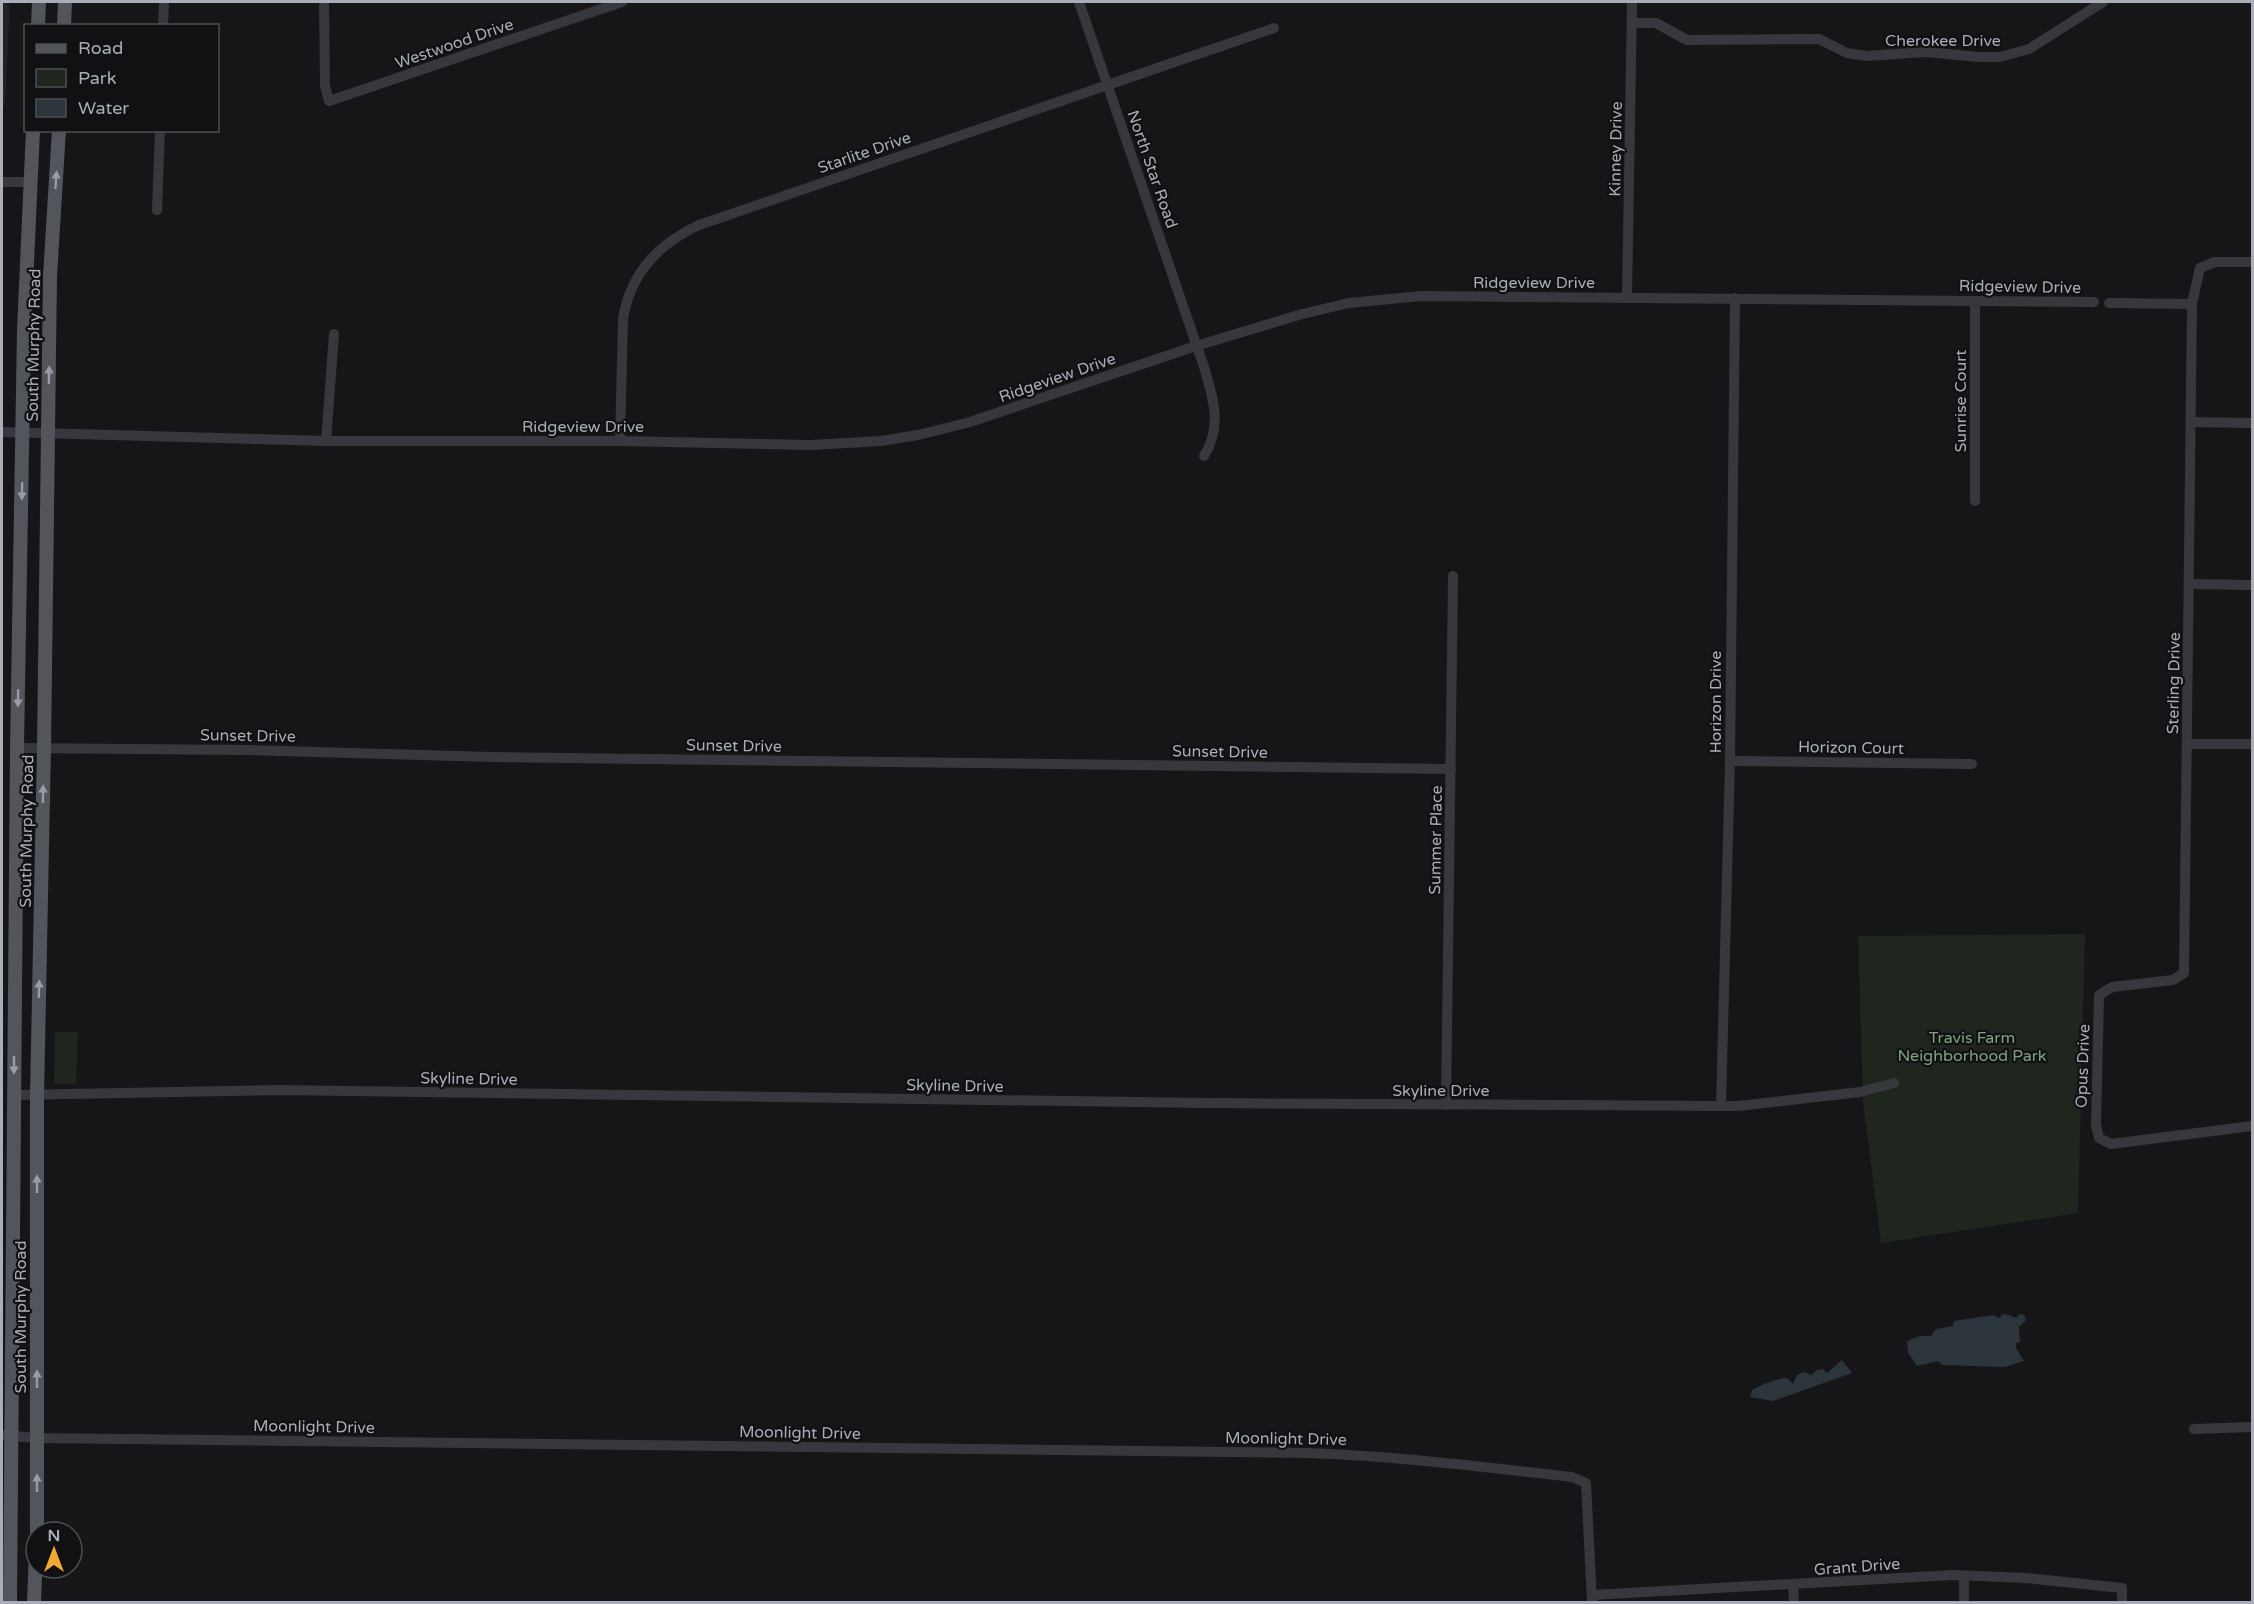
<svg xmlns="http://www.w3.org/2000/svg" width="2254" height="1604" viewBox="0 0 2254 1604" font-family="'Varela Round',sans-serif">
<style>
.built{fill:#222225}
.green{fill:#1e261e}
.water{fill:#2c353c}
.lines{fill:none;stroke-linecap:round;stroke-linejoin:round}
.minor{stroke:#37383d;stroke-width:10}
.major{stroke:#53555c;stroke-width:14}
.oneway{fill:#979ba6}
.labels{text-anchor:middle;stroke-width:4.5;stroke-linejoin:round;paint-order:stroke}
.street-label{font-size:16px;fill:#a8adb8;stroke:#111113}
.park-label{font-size:16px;fill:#7fa37f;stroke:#111113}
</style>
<rect width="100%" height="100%" fill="#161618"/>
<polygon class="built" points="2,2 10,2 5,105 2,105"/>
<g class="green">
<polygon points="2085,934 2078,1213 1881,1243 1863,1101 1858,936"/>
<polygon points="55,1032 78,1032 76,1084 54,1084"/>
</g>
<g class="water">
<polygon points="2003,1314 2009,1315 2016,1318 2020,1314 2024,1315 2026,1320 2019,1327 2020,1342 2016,1343 2016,1348 2024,1361 2005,1367 1942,1365 1938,1361 1917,1366 1908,1353 1907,1341 1920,1336 1931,1336 1936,1329 1953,1326 1954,1321 1993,1315 1999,1318"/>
<path d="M1842 1360 1852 1373 1773 1401 1750 1397 1752 1390C1760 1385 1778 1378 1787 1378L1793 1384 1797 1375 1805 1372 1811 1375 1817 1370 1823 1369 1827 1373Z"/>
</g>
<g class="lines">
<g class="minor">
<polyline points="324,2 325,86 329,101 622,2"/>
<path d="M1079 2 1205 370C1214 401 1222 427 1204 456"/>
<polyline points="1632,23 1656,23 1687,40 1819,39 1847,53 1866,56 1926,52 1979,57 2000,57 2029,49 2103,2"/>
<polyline points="163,26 164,2"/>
<polyline points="2,182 30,182"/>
<polyline points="157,210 160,130"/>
<polyline points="2252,262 2215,262 2200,268 2192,304 2184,973 2173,980 2112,987 2099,995 2096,1125 2099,1138 2111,1144 2252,1126"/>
<polyline points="1627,298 1632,2"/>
<polyline points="1975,301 1975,501"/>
<polyline points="2109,303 2192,304"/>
<polyline points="2191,422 2252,423"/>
<polyline points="2,432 326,441 620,441 811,445 881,441 918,435 970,422 1196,346 1302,314 1349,303 1421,296 2094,302"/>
<polyline points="326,441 334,334"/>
<path d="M620 441 623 319C630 274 658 244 699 225L1274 28"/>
<polyline points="2189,584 2252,585"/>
<polyline points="2188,744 2252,744"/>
<polyline points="17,748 246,750 492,757 1451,769"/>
<polyline points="1730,761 1972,764"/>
<polyline points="14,1095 277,1090 1205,1103 1721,1106 1738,1106 1860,1092 1894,1083"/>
<polyline points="1446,1105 1453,576"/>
<polyline points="1721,1106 1730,761 1735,298"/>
<polyline points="2194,1429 2252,1427"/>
<path d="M2 1435 37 1438 1308 1453C1396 1456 1484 1467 1572 1477L1586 1483 1592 1602"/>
<polyline points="1793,1585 1794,1602"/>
<polyline points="1592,1595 1953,1575 2026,1578 2122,1588 2122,1602"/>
<polyline points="1964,1602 1964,1576"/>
</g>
<g class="major">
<polyline points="38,26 39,2"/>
<polyline points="64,26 65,2"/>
<polyline points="37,1532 37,1096 44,748 50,276 59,130"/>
<polyline points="10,1602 17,748 24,330 33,130"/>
<polyline points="34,1602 36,1552"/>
</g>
</g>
<defs><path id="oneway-solid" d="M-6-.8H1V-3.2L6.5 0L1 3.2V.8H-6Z" transform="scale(1.5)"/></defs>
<g class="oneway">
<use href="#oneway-solid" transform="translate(56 180) rotate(-86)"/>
<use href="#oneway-solid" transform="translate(49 375) rotate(-89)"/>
<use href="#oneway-solid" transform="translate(22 491) rotate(91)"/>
<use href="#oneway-solid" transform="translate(18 698) rotate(91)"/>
<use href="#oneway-solid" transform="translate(43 794) rotate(-89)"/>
<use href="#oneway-solid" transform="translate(39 989) rotate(-89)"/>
<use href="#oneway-solid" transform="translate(14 1065) rotate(90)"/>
<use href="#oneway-solid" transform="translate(37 1184) rotate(-90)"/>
<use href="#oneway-solid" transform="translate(37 1379) rotate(-90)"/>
<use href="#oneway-solid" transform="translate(37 1483) rotate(-90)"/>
</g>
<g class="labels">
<g class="street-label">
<text x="1943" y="46">Cherokee Drive</text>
<text transform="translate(454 43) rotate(-19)" y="6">Westwood Drive</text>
<text transform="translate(1615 149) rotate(-89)" y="6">Kinney Drive</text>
<text transform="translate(864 152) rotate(-19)" y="6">Starlite Drive</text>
<text transform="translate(1153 169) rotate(71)" y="6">North Star Road</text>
<text x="1534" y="288">Ridgeview Drive</text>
<text transform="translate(2020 286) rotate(1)" y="6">Ridgeview Drive</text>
<text transform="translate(33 345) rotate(-89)" y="6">South Murphy Road</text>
<text transform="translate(1057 377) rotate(-19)" y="6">Ridgeview Drive</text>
<text transform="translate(1960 401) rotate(-90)" y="6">Sunrise Court</text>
<text x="583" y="432">Ridgeview Drive</text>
<text transform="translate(2173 683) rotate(-89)" y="6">Sterling Drive</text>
<text transform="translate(1715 702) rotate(-90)" y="6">Horizon Drive</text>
<text transform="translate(248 735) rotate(1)" y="6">Sunset Drive</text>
<text transform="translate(734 745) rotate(1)" y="6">Sunset Drive</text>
<text transform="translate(1851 747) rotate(1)" y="6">Horizon Court</text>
<text transform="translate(1220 751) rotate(1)" y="6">Sunset Drive</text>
<text transform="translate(26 831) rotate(-89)" y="6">South Murphy Road</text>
<text transform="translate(1435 840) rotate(-89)" y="6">Summer Place</text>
<text transform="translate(2082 1066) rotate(-88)" y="6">Opus Drive</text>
<text transform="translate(469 1078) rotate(1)" y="6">Skyline Drive</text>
<text transform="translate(955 1085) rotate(1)" y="6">Skyline Drive</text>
<text x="1441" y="1096">Skyline Drive</text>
<text transform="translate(20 1317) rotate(-90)" y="6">South Murphy Road</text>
<text transform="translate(314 1426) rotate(1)" y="6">Moonlight Drive</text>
<text transform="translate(800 1432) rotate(1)" y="6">Moonlight Drive</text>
<text transform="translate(1286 1438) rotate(1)" y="6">Moonlight Drive</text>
<text transform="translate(1857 1566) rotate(-4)" y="6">Grant Drive</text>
</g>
<g class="park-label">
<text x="1972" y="1043">Travis Farm<tspan x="1972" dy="18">Neighborhood Park</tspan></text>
</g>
</g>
<rect width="2254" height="1604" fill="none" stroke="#a8adb8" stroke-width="6"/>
<rect x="24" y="24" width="195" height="108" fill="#111113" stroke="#4d4f55" stroke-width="1.5"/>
<rect x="36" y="44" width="30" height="9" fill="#53555c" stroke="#4d4f55" stroke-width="1.5"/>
<text x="78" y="54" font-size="18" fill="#a8adb8">Road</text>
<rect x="36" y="69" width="30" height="18" fill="#1e261e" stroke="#4d4f55" stroke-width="1.5"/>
<text x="78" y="84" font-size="18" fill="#a8adb8">Park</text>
<rect x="36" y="99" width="30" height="18" fill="#2c353c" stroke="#4d4f55" stroke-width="1.5"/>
<text x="78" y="114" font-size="18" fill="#a8adb8">Water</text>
<g transform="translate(54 1550)"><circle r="28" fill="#111113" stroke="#4d4f55" stroke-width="1.5"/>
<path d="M0-4.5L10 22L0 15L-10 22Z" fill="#f2a933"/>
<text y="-9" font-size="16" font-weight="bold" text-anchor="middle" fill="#a8adb8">N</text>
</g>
</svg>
